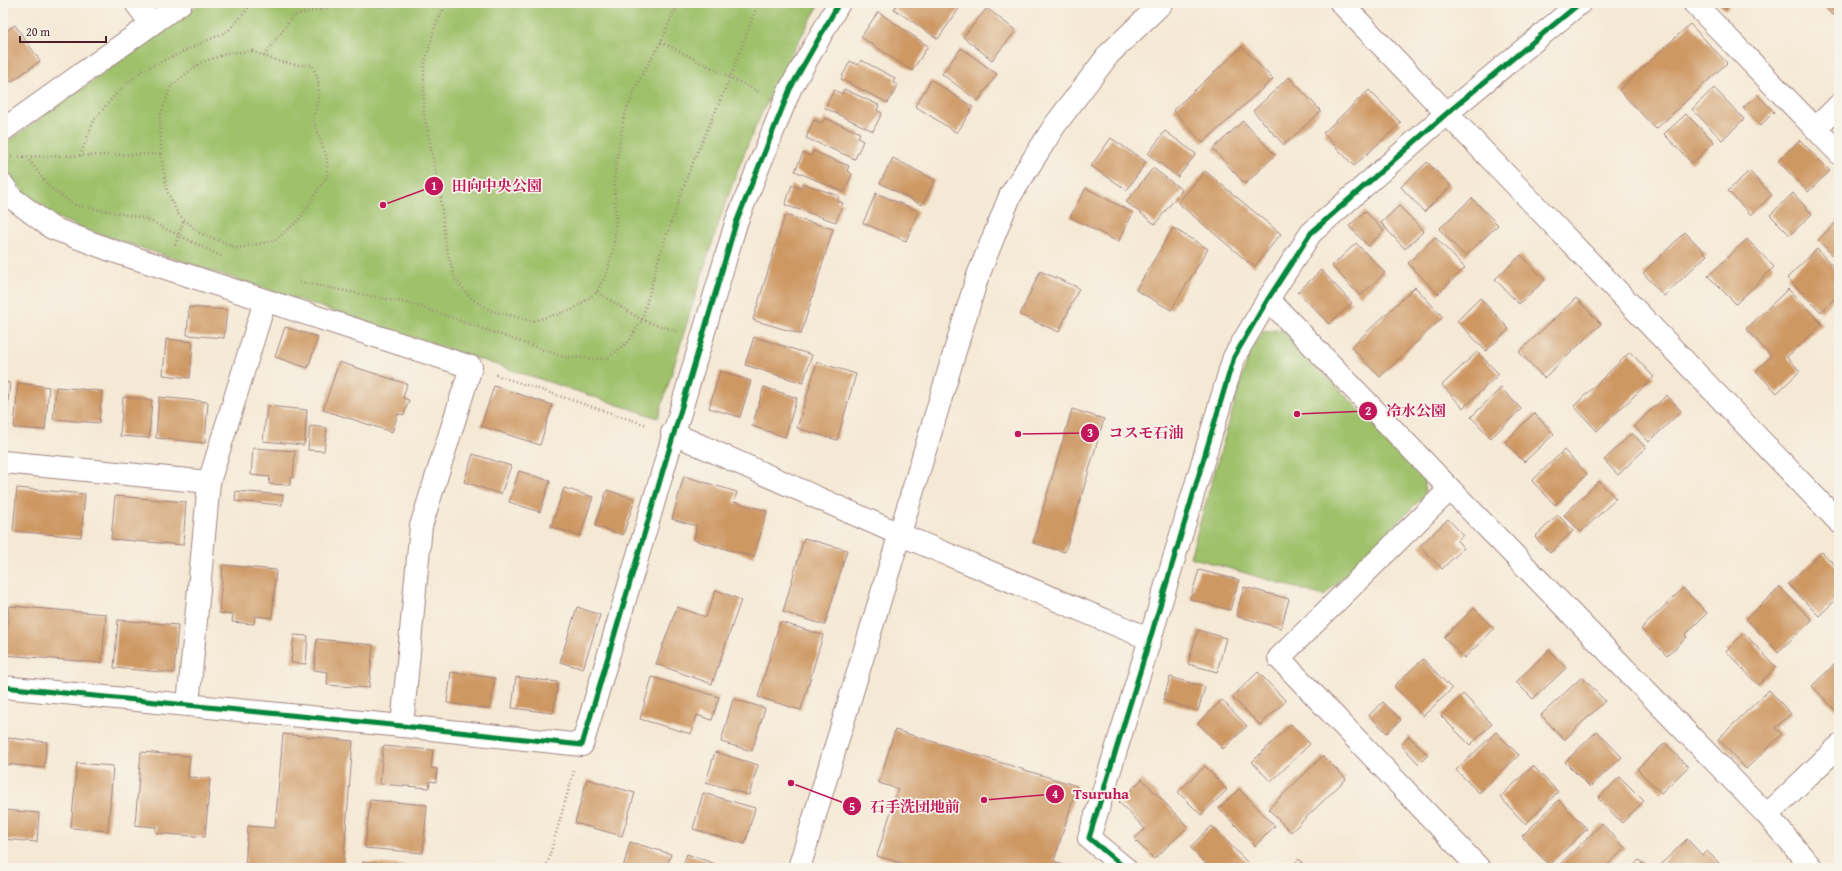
<svg xmlns="http://www.w3.org/2000/svg" width="1842" height="871" viewBox="0 0 1842 871" font-family="'Gentium Book Plus','Noto Serif JP',serif">
<style>
.green{fill:#9ec16b;stroke:#74704b}
.building{fill:#ce9864}
.lines{fill:none;stroke-linecap:round;stroke-linejoin:round}
.minor-casing{stroke:#a08480;stroke-width:24}
.path{stroke:#a08480;stroke-width:2.5;stroke-dasharray:1 3;stroke-linecap:butt}
.minor{stroke:#fff;stroke-width:22}
.cycleway-casing{stroke:#f7f3e8;stroke-width:8}
.cycleway{stroke:#00873e;stroke-width:5}
.leader{fill:none;stroke:#c2185b;stroke-width:1.5}
.callout-dot{fill:#c2185b;stroke:#f7f3e8;stroke-width:1.5}
.mark-label{font-size:12px;text-anchor:middle;font-weight:bold;fill:#fff}
.callout-label{font-size:15px;text-anchor:middle;font-weight:bold;fill:#c2185b;stroke:#f7f3e8;stroke-width:3.5;stroke-linejoin:round;paint-order:stroke}
</style>
<rect width="100%" height="100%" fill="#f7f3e8"/>
<filter id="ink" filterUnits="userSpaceOnUse"><feTurbulence type="fractalNoise" baseFrequency=".025" numOctaves="2"/><feDisplacementMap in="SourceGraphic" scale="8" xChannelSelector="R" yChannelSelector="G"/><feConvolveMatrix kernelMatrix="1 2 1 2 8 2 1 2 1" color-interpolation-filters="sRGB"/></filter>
<filter id="wash" filterUnits="userSpaceOnUse"><feTurbulence type="fractalNoise" baseFrequency=".012" numOctaves="4" result="noise"/><feDisplacementMap in="SourceGraphic" scale="16" xChannelSelector="R" yChannelSelector="G"/><feGaussianBlur stdDeviation="0.9" result="paint"/><feColorMatrix in="noise" values="0 0 0 0 0 0 0 0 0 0 0 0 0 0 0 0 0 1.4 0 .05"/><feComposite in="paint" operator="in"/></filter>
<g filter="url(#wash)">
<rect width="100%" height="100%" fill="#f5e9d5"/>
<g class="green">
<path d="M201 3H820C793 51 767 98 746 149 711 236 686 328 658 418L84 229 56 217 25 193 3 166V145Z"/>
<polygon points="1281,329 1425,478 1425,495 1324,596 1190,557 1250,350 1263,332"/>
</g>
<g id="blocks">
<g class="building">
<polygon points="898,3 963,3 938,39 894,9"/>
<polygon points="1718,3 1732,3 1725,10"/>
<polygon points="1821,3 1839,3 1839,8 1832,15"/>
<polygon points="987,8 1016,31 992,60 963,37"/>
<polygon points="878,12 928,46 912,71 861,37"/>
<polygon points="1690,24 1727,63 1656,129 1619,90"/>
<polygon points="15,25 40,61 11,82 3,70 3,33"/>
<polygon points="1242,47 1273,79 1203,143 1173,110"/>
<polygon points="961,48 997,74 978,101 942,74"/>
<polygon points="861,60 895,78 893,83 898,85 888,103 841,79 850,61 858,65"/>
<polygon points="1289,77 1321,111 1284,145 1253,111"/>
<polygon points="931,80 973,107 957,133 915,106"/>
<polygon points="1714,88 1744,119 1722,140 1692,109"/>
<polygon points="844,89 879,105 877,110 882,113 873,131 825,108 834,90 842,94"/>
<polygon points="1369,90 1401,123 1354,166 1323,133"/>
<polygon points="1757,94 1774,112 1760,126 1743,108"/>
<polygon points="1686,114 1714,142 1692,163 1664,134"/>
<polygon points="825,118 860,133 858,138 863,141 855,159 806,138 814,120 822,123"/>
<polygon points="1243,121 1275,155 1245,184 1213,149"/>
<polygon points="1165,131 1196,154 1178,177 1148,154"/>
<polygon points="1111,138 1146,162 1127,190 1091,166"/>
<polygon points="1800,140 1830,171 1808,192 1778,161"/>
<polygon points="813,151 849,166 847,171 852,174 844,192 795,171 803,153 811,156"/>
<polygon points="893,158 935,180 922,205 880,183"/>
<polygon points="1427,162 1451,186 1424,212 1401,187"/>
<polygon points="1153,168 1182,190 1155,224 1126,202"/>
<polygon points="1205,171 1281,234 1254,267 1178,203"/>
<polygon points="1749,171 1772,195 1751,215 1728,191"/>
<polygon points="802,183 839,196 837,201 843,203 836,222 785,205 792,185 801,189"/>
<polygon points="1086,188 1133,213 1118,242 1070,217"/>
<polygon points="876,193 918,211 906,241 863,223"/>
<polygon points="1793,193 1812,214 1790,235 1770,215"/>
<polygon points="1472,198 1498,225 1465,256 1439,229"/>
<polygon points="1399,206 1424,231 1405,249 1381,223"/>
<polygon points="1365,211 1384,231 1368,246 1349,226"/>
<polygon points="785,215 833,229 801,334 753,320"/>
<polygon points="1839,220 1839,262 1818,240"/>
<polygon points="1173,228 1208,249 1171,310 1136,290"/>
<polygon points="1685,232 1707,255 1664,296 1643,273"/>
<polygon points="1435,237 1465,268 1438,294 1408,263"/>
<polygon points="1747,239 1774,267 1736,304 1708,276"/>
<polygon points="1356,243 1385,273 1360,296 1332,266"/>
<polygon points="1817,249 1839,273 1839,294 1821,312 1787,278"/>
<polygon points="1521,255 1545,280 1519,304 1495,279"/>
<polygon points="1321,270 1352,303 1329,324 1298,292"/>
<polygon points="1040,271 1079,288 1059,332 1020,315"/>
<polygon points="1415,287 1443,317 1380,377 1351,347"/>
<polygon points="1788,289 1822,324 1787,357 1800,371 1777,393 1756,371 1771,356 1746,329"/>
<polygon points="1480,298 1509,329 1486,351 1457,321"/>
<polygon points="1576,298 1601,324 1544,378 1519,352"/>
<polygon points="189,307 227,310 224,338 187,335"/>
<polygon points="285,327 318,337 308,368 275,357"/>
<polygon points="754,337 812,355 803,383 745,365"/>
<polygon points="166,339 193,342 190,378 163,375"/>
<polygon points="1477,352 1499,374 1463,408 1442,385"/>
<polygon points="1630,352 1654,377 1597,431 1574,406"/>
<polygon points="339,362 407,384 403,398 409,400 404,415 398,414 392,432 323,410"/>
<polygon points="817,362 856,374 837,440 797,428"/>
<polygon points="720,371 751,381 740,417 709,408"/>
<polygon points="3,382 10,383 5,428 3,428"/>
<polygon points="18,383 49,387 45,430 14,428"/>
<polygon points="494,386 552,405 540,445 481,426"/>
<polygon points="56,387 102,391 99,423 53,419"/>
<polygon points="764,387 797,398 785,437 752,426"/>
<polygon points="1501,388 1521,409 1491,438 1471,417"/>
<polygon points="1667,395 1681,411 1649,442 1634,426"/>
<polygon points="123,397 152,400 149,438 120,436"/>
<polygon points="159,397 208,402 205,443 156,438"/>
<polygon points="267,406 307,410 304,445 263,441"/>
<polygon points="1072,409 1104,419 1065,552 1033,543"/>
<polygon points="1534,413 1554,434 1524,462 1505,442"/>
<polygon points="310,426 327,428 324,451 308,450"/>
<polygon points="1632,433 1646,448 1618,475 1604,460"/>
<polygon points="253,448 295,451 293,478 290,478 290,485 269,484 270,477 251,475"/>
<polygon points="1564,450 1587,474 1555,505 1532,481"/>
<polygon points="473,454 511,466 501,494 464,482"/>
<polygon points="519,471 550,481 540,512 509,502"/>
<polygon points="684,476 737,492 734,502 767,511 754,557 694,540 697,526 672,519"/>
<polygon points="1599,481 1616,499 1581,532 1564,515"/>
<polygon points="17,488 85,494 81,537 13,531"/>
<polygon points="564,488 593,497 580,536 551,527"/>
<polygon points="607,490 635,499 623,535 595,526"/>
<polygon points="236,491 283,495 282,505 235,501"/>
<polygon points="115,496 186,502 183,545 111,539"/>
<polygon points="1558,515 1573,531 1550,553 1535,537"/>
<polygon points="1448,519 1463,535 1457,541 1464,548 1442,569 1420,546"/>
<polygon points="804,538 847,550 825,625 783,612"/>
<polygon points="1822,552 1839,569 1839,597 1819,616 1788,584"/>
<polygon points="223,565 276,570 272,618 255,616 254,624 232,622 233,615 219,613"/>
<polygon points="1199,570 1239,580 1230,610 1190,599"/>
<polygon points="1244,587 1289,599 1281,628 1236,616"/>
<polygon points="1780,587 1812,620 1778,652 1746,619"/>
<polygon points="1683,588 1707,613 1685,635 1687,637 1667,656 1641,629"/>
<polygon points="716,590 741,600 712,684 656,664 677,607 706,617"/>
<polygon points="9,606 106,614 102,663 5,655"/>
<polygon points="577,607 600,615 583,669 560,662"/>
<polygon points="1474,608 1494,629 1464,658 1444,637"/>
<polygon points="118,620 178,625 174,673 114,668"/>
<polygon points="780,622 823,635 801,710 758,697"/>
<polygon points="1198,630 1226,638 1217,672 1188,664"/>
<polygon points="1744,633 1776,667 1758,685 1726,651"/>
<polygon points="294,635 308,636 306,664 291,663"/>
<polygon points="317,639 373,645 369,688 327,685 328,672 314,670"/>
<polygon points="1549,650 1566,668 1533,699 1516,682"/>
<polygon points="1423,659 1452,689 1423,716 1394,686"/>
<polygon points="1839,660 1839,714 1812,686"/>
<polygon points="451,672 495,678 490,709 447,703"/>
<polygon points="1258,672 1286,701 1260,725 1232,697"/>
<polygon points="516,677 558,682 553,713 512,708"/>
<polygon points="652,677 719,697 712,720 697,715 691,734 640,719"/>
<polygon points="1170,677 1205,687 1198,711 1163,700"/>
<polygon points="1582,677 1605,701 1564,740 1541,715"/>
<polygon points="1769,690 1791,714 1775,728 1782,734 1746,769 1718,739"/>
<polygon points="1463,694 1492,724 1470,745 1441,716"/>
<polygon points="733,699 765,708 752,751 721,742"/>
<polygon points="1222,700 1247,726 1223,749 1198,723"/>
<polygon points="1383,702 1401,720 1387,733 1369,715"/>
<polygon points="1291,724 1310,744 1271,782 1252,762"/>
<polygon points="895,730 1077,786 1054,861 1066,866 1066,868 918,868 877,856 898,789 879,783"/>
<polygon points="1597,731 1622,757 1590,787 1565,762"/>
<polygon points="1496,732 1519,755 1479,793 1456,770"/>
<polygon points="283,734 353,741 343,868 245,868 248,826 275,828"/>
<polygon points="1409,736 1428,755 1419,764 1401,745"/>
<polygon points="8,738 47,742 44,768 5,764"/>
<polygon points="1665,743 1688,767 1661,793 1637,769"/>
<polygon points="383,746 433,750 431,768 437,769 436,782 430,781 429,788 380,784"/>
<polygon points="141,752 190,756 188,777 210,778 205,837 156,833 156,827 135,825"/>
<polygon points="715,752 758,765 749,795 706,782"/>
<polygon points="1323,756 1346,779 1291,832 1268,809"/>
<polygon points="77,763 113,766 108,831 71,828"/>
<polygon points="1205,766 1227,790 1201,815 1178,792"/>
<polygon points="1533,766 1558,792 1525,824 1500,797"/>
<polygon points="1620,777 1644,801 1622,823 1598,798"/>
<polygon points="587,779 635,793 622,836 575,823"/>
<polygon points="1142,779 1188,827 1154,859 1134,839 1145,829 1119,802"/>
<polygon points="1239,789 1275,826 1255,846 1219,808"/>
<polygon points="703,793 755,808 745,844 693,829"/>
<polygon points="370,800 427,805 423,853 365,848"/>
<polygon points="1559,800 1587,829 1549,865 1522,836"/>
<polygon points="3,810 39,813 37,842 3,839"/>
<polygon points="1602,824 1625,848 1604,868 1560,868 1558,866"/>
<polygon points="1212,826 1248,863 1243,868 1210,868 1190,847"/>
<polygon points="1687,839 1702,855 1707,851 1719,863 1713,868 1659,868 1658,867"/>
<polygon points="630,842 671,854 667,868 623,868"/>
<polygon points="687,854 721,866 721,868 682,868"/>
<polygon points="1299,859 1307,868 1290,868"/>
<polygon points="1639,860 1647,868 1631,868"/>
<polygon points="363,862 417,867 417,868 362,868"/>
</g>
</g>
</g>
<g filter="url(#ink)">
<use href="#blocks" fill-opacity="0" stroke="#a08480" stroke-width="1"/>
<g class="lines">
<defs>
<g id="minor">
<polyline points="136,3 151,24"/>
<polyline points="1341,3 1839,522"/>
<polyline points="1694,3 1839,153"/>
<polyline points="1816,128 1839,105"/>
<polyline points="3,130 181,3"/>
<polyline points="3,185 12,198 52,228 113,251 471,367 421,526 402,726"/>
<polyline points="1268,299 1450,489 1767,815 1812,868"/>
<polyline points="672,433 899,534 1150,639"/>
<polyline points="3,462 209,482"/>
<polyline points="1450,489 1279,658 1479,868"/>
<polyline points="3,687 402,726 582,745 736,223 790,89 839,3"/>
<polyline points="188,705 209,482 265,301"/>
<polyline points="1767,815 1839,746"/>
<polyline points="799,868 977,278 1010,196 1055,125 1109,54 1162,3"/>
<polyline points="1125,868 1089,838 1150,639 1234,357 1268,299 1311,233 1446,114 1580,3"/>
</g>
</defs>
<use href="#minor" class="minor-casing"/>
<g class="path">
<polyline points="447,3 435,26 424,66 424,114 441,199 445,243 455,279 472,299 492,311 533,321 572,310 597,292 606,275 613,250 616,224 614,180 624,116 639,80 661,42 673,14 681,3"/>
<polyline points="661,42 761,93"/>
<path d="M252 51C272 60 291 66 312 65L318 79 319 95 313 120 327 158V176L299 220 274 241 237 248 200 233 178 214 167 191 161 154 160 116 171 86 200 63 228 53Z"/>
<polyline points="264,56 293,16 347,3"/>
<polyline points="80,156 94,120 120,89 143,70 228,31 246,11 251,3"/>
<polyline points="7,157 161,154"/>
<polyline points="27,157 49,187 75,205 144,218 223,257"/>
<polyline points="175,245 184,219"/>
<polyline points="300,282 412,304 564,357 606,359 629,341 642,320 660,254 690,169 730,78 758,3"/>
<polyline points="597,292 642,320 676,331"/>
<polyline points="496,375 647,425"/>
<polyline points="546,868 574,771"/>
</g>
<use href="#minor" class="minor"/>
<defs>
<g id="cycleway">
<polyline points="3,687 402,726 582,745 736,223 790,89 839,3"/>
<polyline points="1125,868 1089,838 1150,639 1234,357 1268,299 1311,233 1446,114 1580,3"/>
</g>
</defs>
<use href="#cycleway" class="cycleway-casing"/>
<use href="#cycleway" class="cycleway"/>
</g>
</g>
<path class="leader" d="M383 205L434 186M1297 414L1368 411M1018 434L1090 433M984 800L1055 794M791 783L852 806"/>
<g class="callout-dot">
<circle cx="383" cy="205" r="4"/>
<circle cx="1297" cy="414" r="4"/>
<circle cx="1018" cy="434" r="4"/>
<circle cx="984" cy="800" r="4"/>
<circle cx="791" cy="783" r="4"/>
<circle cx="434" cy="186" r="10"/>
<circle cx="1368" cy="411" r="10"/>
<circle cx="1090" cy="433" r="10"/>
<circle cx="1055" cy="794" r="10"/>
<circle cx="852" cy="806" r="10"/>
</g>
<g class="mark-label">
<text x="434" y="190">1</text>
<text x="1368" y="415">2</text>
<text x="1090" y="437">3</text>
<text x="1055" y="798">4</text>
<text x="852" y="811">5</text>
</g>
<g class="callout-label">
<text x="497" y="191">田向中央公園</text>
<text x="1416" y="416">冷水公園</text>
<text x="1146" y="438">コスモ石油</text>
<text x="1101" y="799">Tsuruha</text>
<text x="915" y="812">石手洗団地前</text>
</g>
<rect width="1842" height="871" fill="none" stroke="#f7f3e8" stroke-width="16"/>
<path d="M20 36v6h86v-6" fill="none" stroke="#4a1f2b" stroke-width="2"/>
<text x="26" y="36" font-size="12" fill="#4a1f2b" stroke="#f7f3e8" stroke-width="3" paint-order="stroke">20 m</text>
</svg>
